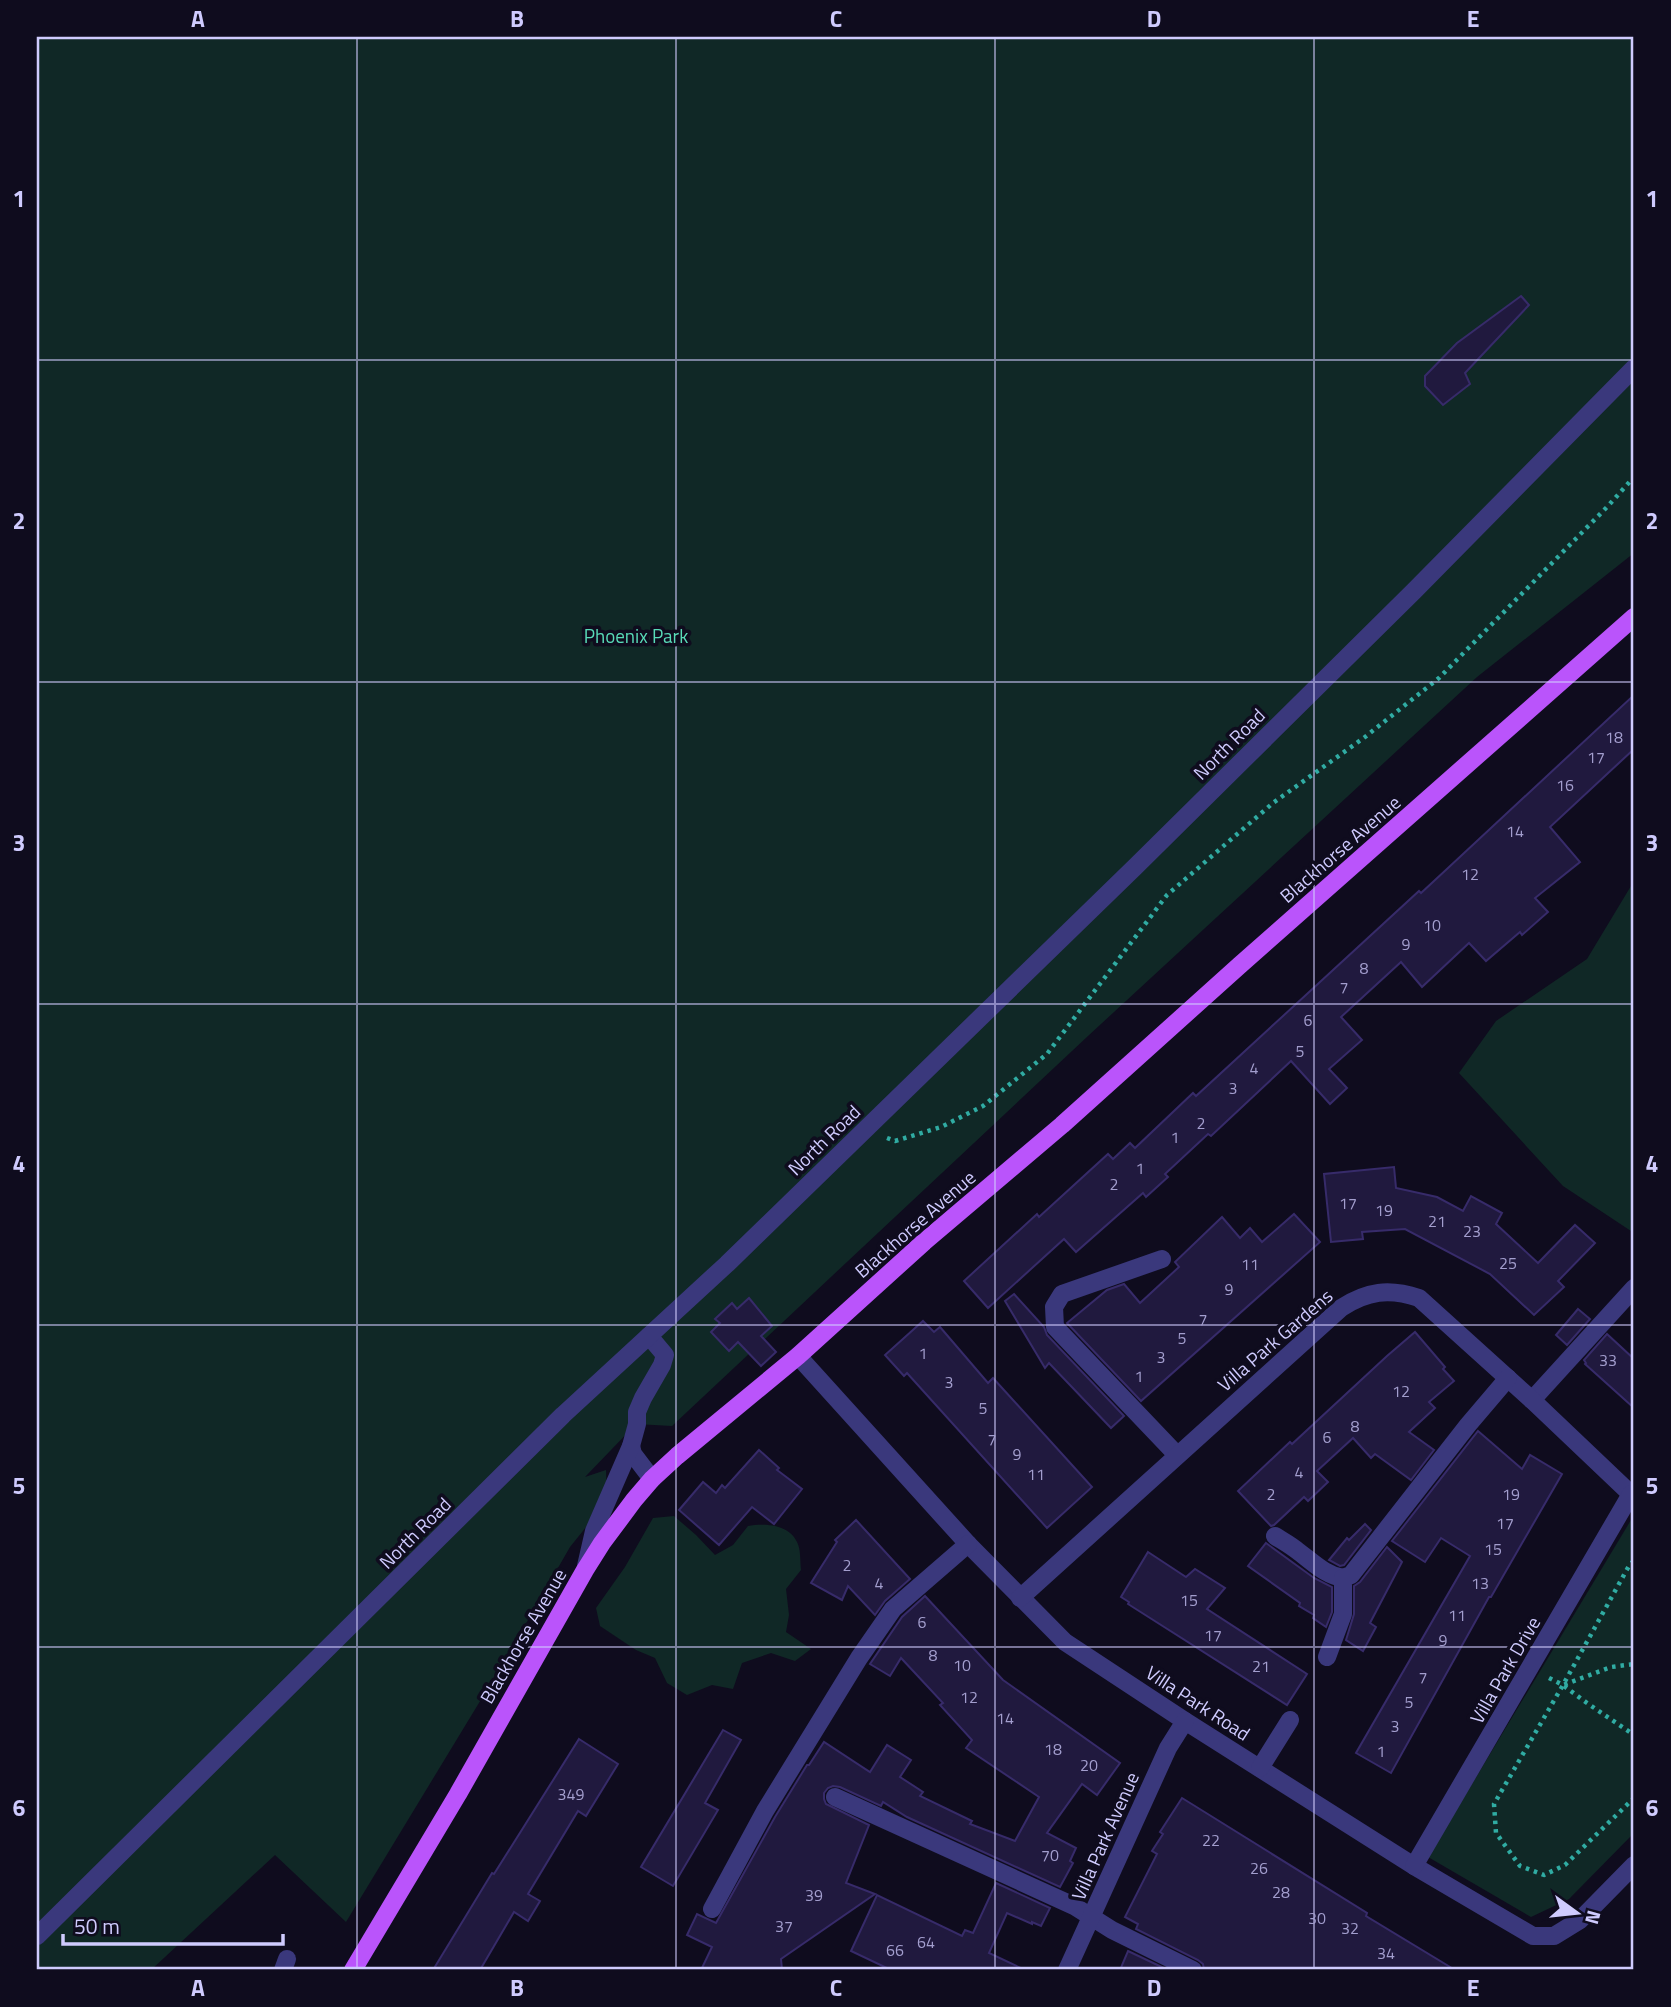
<svg xmlns="http://www.w3.org/2000/svg" width="1671" height="2007" viewBox="0 0 1671 2007" font-family="'Titillium Web',sans-serif">
<style>
.green{fill:#102826}
.building{fill:#20193e;stroke:#372b6a;stroke-width:2}
.lines{fill:none;stroke-linecap:round;stroke-linejoin:round}
.path{stroke:#30aca3;stroke-width:4.5;stroke-dasharray:3.5 5;stroke-linecap:butt}
.minor{stroke:#3a387c;stroke-width:18}
.major{stroke:#ba54fb;stroke-width:18}
.grid{fill:none;stroke:#cfcbfe;stroke-width:2;stroke-opacity:0.55}
.labels{text-anchor:middle;stroke-width:7;stroke-linejoin:round;paint-order:stroke}
.number-label{font-size:16px;fill:#a39ece}
.park-label{font-size:19px;fill:#59dbb8;stroke:#0f0c1e}
.street-label{font-size:19px;fill:#cfcbfe;stroke:#0f0c1e}
.neatline{fill:none;stroke:#cfcbfe;stroke-width:2.5}
.grid-label{font-size:23px;text-anchor:middle;font-weight:bold;fill:#cfcbfe}
</style>
<rect width="100%" height="100%" fill="#0f0c1e"/>
<g class="green">
<polygon points="37,37 1634,37 1634,553 1477,677 1088,1036 672,1426 636,1424 585,1477 606,1470 607,1501 570,1547 505,1660 346,1922 275,1855 151,1970 37,1970"/>
<polygon points="1634,881 1634,1233 1563,1186 1459,1073 1496,1021 1587,959"/>
<path d="M674 1516 696 1535 715 1555 733 1545 748 1526C764 1523 789 1524 797 1542 801 1549 800 1562 801 1570L786 1589 789 1615 786 1632 811 1649 795 1661 771 1653 742 1663 733 1689 712 1685 687 1695 667 1683 655 1658 636 1650 600 1626 596 1608 625 1567 653 1518Z"/>
<polygon points="1631,1520 1634,1523 1634,1833 1569,1899 1531,1917 1428,1857"/>
</g>
<g class="building">
<polygon points="1521,296 1529,305 1465,373 1470,384 1443,405 1425,386 1425,376 1457,343"/>
<polygon points="1634,695 1634,749 1550,827 1580,862 1535,898 1548,912 1522,935 1520,932 1486,961 1469,943 1422,987 1401,962 1341,1017 1362,1040 1329,1069 1347,1088 1330,1104 1291,1061 1211,1136 1208,1134 1165,1174 1168,1177 1146,1197 1143,1193 1076,1252 1064,1239 988,1308 964,1281 1037,1214 1039,1217 1108,1154 1113,1159 1130,1143 1135,1148 1193,1093 1196,1096 1419,891 1421,893 1448,868"/>
<polygon points="1394,1167 1396,1188 1437,1197 1463,1211 1471,1196 1502,1213 1496,1224 1538,1263 1575,1225 1595,1243 1558,1281 1564,1287 1534,1315 1490,1274 1405,1229 1362,1232 1363,1239 1331,1242 1324,1174"/>
<polygon points="1294,1214 1320,1242 1141,1401 1067,1323 1107,1290 1124,1284 1140,1303 1179,1267 1175,1262 1222,1217 1240,1238 1250,1228 1262,1242"/>
<polygon points="1014,1294 1044,1327 1047,1335 1124,1416 1111,1428 1049,1363 1045,1368 1005,1301"/>
<polygon points="749,1298 772,1326 761,1336 776,1352 761,1366 738,1342 729,1351 711,1332 720,1323 715,1319 732,1303 737,1309"/>
<polygon points="1578,1309 1590,1319 1567,1345 1556,1335"/>
<polygon points="923,1321 934,1332 940,1327 988,1383 993,1378 1092,1487 1047,1528 907,1373 904,1376 885,1355"/>
<polygon points="1415,1332 1445,1367 1443,1369 1454,1381 1429,1402 1435,1408 1409,1432 1434,1450 1411,1480 1375,1454 1371,1458 1353,1438 1317,1471 1328,1482 1308,1501 1304,1497 1274,1525 1271,1526 1238,1491 1290,1442 1292,1444 1387,1356"/>
<polygon points="1607,1334 1634,1359 1634,1408 1585,1364 1586,1363 1584,1360"/>
<polygon points="1478,1431 1522,1469 1530,1455 1562,1474 1491,1597 1489,1597 1391,1773 1356,1753 1470,1556 1441,1538 1425,1562 1392,1541"/>
<polygon points="759,1450 779,1468 777,1470 802,1489 774,1524 752,1507 719,1545 679,1510 703,1482 716,1493 722,1485 725,1488"/>
<polygon points="856,1520 910,1579 885,1601 875,1615 848,1586 842,1600 811,1583 837,1542 835,1540"/>
<polygon points="1365,1524 1371,1530 1344,1565 1340,1566 1329,1560 1347,1538 1349,1540"/>
<polygon points="1266,1543 1314,1578 1332,1587 1332,1612 1326,1627 1313,1618 1314,1615 1299,1606 1300,1603 1248,1566"/>
<polygon points="1387,1547 1402,1562 1370,1623 1376,1627 1363,1651 1346,1640 1354,1614 1354,1586 1360,1582"/>
<polygon points="1148,1552 1186,1577 1195,1569 1225,1588 1207,1609 1307,1674 1287,1705 1128,1604 1129,1602 1121,1597"/>
<polygon points="925,1596 1003,1680 1120,1763 1097,1795 1082,1784 1047,1833 1076,1848 1070,1861 1073,1863 1060,1887 907,1817 883,1802 881,1806 840,1787 833,1786 828,1788 824,1793 824,1799 826,1804 869,1825 846,1883 875,1894 781,1959 782,1970 701,1970 712,1947 687,1935 697,1914 716,1923 775,1817 807,1765 809,1765 824,1742 870,1772 887,1745 911,1760 900,1777 923,1792 920,1796 972,1821 970,1824 1015,1841 1039,1797 966,1748 972,1740 940,1705 943,1703 901,1658 890,1676 870,1664 902,1617"/>
<polygon points="723,1730 741,1740 705,1803 718,1810 673,1886 641,1867"/>
<polygon points="579,1739 618,1764 586,1816 578,1811 528,1894 540,1901 528,1921 514,1912 480,1970 433,1970 492,1873 494,1874"/>
<polygon points="1182,1798 1367,1913 1366,1916 1455,1970 1204,1970 1203,1964 1198,1960 1136,1929 1138,1924 1125,1917 1157,1854 1152,1851 1163,1834 1160,1832"/>
<polygon points="996,1883 1050,1908 1041,1926 1032,1922 1032,1924 1007,1913 989,1953 1025,1970 891,1970 851,1951 877,1895 962,1936 965,1930 973,1933"/>
<polygon points="1128,1951 1168,1970 1120,1970"/>
</g>
<g class="lines">
<g class="path">
<polyline points="887,1138 895,1141 941,1127 983,1106 1047,1054 1167,895 1273,803 1365,737 1439,678 1608,506 1634,477"/>
<polyline points="1634,1561 1630,1564 1563,1685 1494,1804 1496,1833 1520,1866 1544,1875 1565,1865 1634,1798"/>
<polyline points="1549,1678 1563,1685 1611,1667 1634,1664"/>
<polyline points="1564,1686 1587,1703 1634,1735"/>
</g>
<g class="minor">
<polyline points="1162,1259 1062,1294 1054,1307 1055,1327 1177,1455"/>
<polyline points="798,1356 968,1544 1065,1642 1185,1721 1414,1866 1533,1936 1554,1936 1580,1920 1634,1865"/>
<polyline points="1532,1400 1634,1288"/>
<polyline points="631,1446 633,1454 652,1479"/>
<path d="M1275 1536C1283 1541 1292 1546 1299 1552 1314 1563 1325 1575 1343 1578"/>
<polyline points="586,1566 594,1531 631,1446 637,1424 637,1412 643,1398 662,1365 665,1355 649,1336"/>
<path d="M1020 1598 1341 1308C1367 1291 1389 1288 1419 1298L1532 1400 1634 1497"/>
<polyline points="1327,1657 1343,1614 1343,1578 1351,1575 1358,1566 1468,1425 1508,1378"/>
<polyline points="1260,1768 1290,1720"/>
<polyline points="835,1797 1074,1906 1112,1930 1193,1970"/>
<polyline points="1414,1866 1631,1494"/>
<polyline points="712,1909 765,1811 859,1658 893,1609 968,1544"/>
<polyline points="37,1936 563,1415 727,1264 1135,867 1414,591 1634,368"/>
<polyline points="283,1970 287,1959"/>
<polyline points="1067,1970 1168,1748 1185,1721"/>
</g>
<polyline class="major" points="353,1970 458,1794 585,1570 602,1543 634,1500 652,1479 677,1456 798,1356 924,1242 1062,1125 1240,965 1634,617"/>
</g>
<path class="grid" d="M357 37V1970M676 37V1970M995 37V1970M1314 37V1970M37 360H1634M37 682H1634M37 1004H1634M37 1325H1634M37 1647H1634"/>
<g class="labels">
<g class="number-label">
<text x="1614" y="743">18</text>
<text x="1596" y="763">17</text>
<text x="1565" y="791">16</text>
<text x="1515" y="837">14</text>
<text x="1470" y="880">12</text>
<text x="1432" y="931">10</text>
<text x="1406" y="950">9</text>
<text x="1364" y="974">8</text>
<text x="1344" y="993">7</text>
<text x="1308" y="1026">6</text>
<text x="1300" y="1057">5</text>
<text x="1254" y="1074">4</text>
<text x="1233" y="1094">3</text>
<text x="1201" y="1129">2</text>
<text x="1175" y="1143">1</text>
<text x="1140" y="1174">1</text>
<text x="1114" y="1190">2</text>
<text x="1348" y="1209">17</text>
<text x="1384" y="1216">19</text>
<text x="1437" y="1227">21</text>
<text x="1472" y="1237">23</text>
<text x="1508" y="1269">25</text>
<text x="1250" y="1270">11</text>
<text x="1229" y="1295">9</text>
<text x="1203" y="1325">7</text>
<text x="1182" y="1344">5</text>
<text x="923" y="1359">1</text>
<text x="1161" y="1363">3</text>
<text x="1608" y="1366">33</text>
<text x="1139" y="1382">1</text>
<text x="949" y="1388">3</text>
<text x="1401" y="1397">12</text>
<text x="983" y="1414">5</text>
<text x="1355" y="1432">8</text>
<text x="1327" y="1443">6</text>
<text x="992" y="1445">7</text>
<text x="1017" y="1460">9</text>
<text x="1299" y="1478">4</text>
<text x="1036" y="1480">11</text>
<text x="1271" y="1500">2</text>
<text x="1511" y="1500">19</text>
<text x="1505" y="1529">17</text>
<text x="1493" y="1555">15</text>
<text x="847" y="1571">2</text>
<text x="879" y="1589">4</text>
<text x="1480" y="1589">13</text>
<text x="1189" y="1606">15</text>
<text x="1457" y="1621">11</text>
<text x="922" y="1628">6</text>
<text x="1213" y="1641">17</text>
<text x="1443" y="1646">9</text>
<text x="933" y="1661">8</text>
<text x="962" y="1671">10</text>
<text x="1261" y="1672">21</text>
<text x="1423" y="1683">7</text>
<text x="969" y="1703">12</text>
<text x="1409" y="1708">5</text>
<text x="1005" y="1724">14</text>
<text x="1395" y="1732">3</text>
<text x="1053" y="1755">18</text>
<text x="1381" y="1757">1</text>
<text x="1089" y="1771">20</text>
<text x="571" y="1800">349</text>
<text x="1211" y="1846">22</text>
<text x="1050" y="1861">70</text>
<text x="1259" y="1874">26</text>
<text x="1281" y="1898">28</text>
<text x="814" y="1901">39</text>
<text x="1317" y="1924">30</text>
<text x="784" y="1932">37</text>
<text x="1350" y="1934">32</text>
<text x="926" y="1948">64</text>
<text x="895" y="1956">66</text>
<text x="1386" y="1959">34</text>
</g>
<g class="park-label">
<text x="636" y="643">Phoenix Park</text>
</g>
<g class="street-label">
<text transform="translate(1229 744) rotate(-45)" y="7">North Road</text>
<text transform="translate(1340 849) rotate(-41)" y="7">Blackhorse Avenue</text>
<text transform="translate(824 1140) rotate(-44)" y="7">North Road</text>
<text transform="translate(915 1224) rotate(-41)" y="7">Blackhorse Avenue</text>
<text transform="translate(1275 1340) rotate(-41)" y="7">Villa Park Gardens</text>
<text transform="translate(415 1533) rotate(-45)" y="7">North Road</text>
<text transform="translate(523 1636) rotate(-60)" y="7">Blackhorse Avenue</text>
<text transform="translate(1505 1670) rotate(-60)" y="7">Villa Park Drive</text>
<text transform="translate(1198 1703) rotate(33)" y="7">Villa Park Road</text>
<text transform="translate(1105 1836) rotate(-66)" y="7">Villa Park Avenue</text>
</g>
</g>
<rect width="1671" height="2007" fill="none" stroke="#0f0c1e" stroke-width="77"/>
<g transform="translate(1577 1913) rotate(105)" stroke="#0f0c1e" stroke-width="5" paint-order="stroke">
<path d="M0-5L12 26L0 18L-12 26Z" fill="#cfcbfe"/>
<text y="-10" font-size="19" font-weight="bold" text-anchor="middle" fill="#cfcbfe">N</text>
</g>
<path d="M63 1934v10h220v-10" fill="none" stroke="#cfcbfe" stroke-width="3.5"/>
<text x="74" y="1934" font-size="21" fill="#cfcbfe" stroke="#0f0c1e" stroke-width="5" paint-order="stroke">50 m</text>
<rect x="38" y="38" width="1594" height="1930" class="neatline"/>
<g class="grid-label">
<text x="198" y="27">A</text>
<text x="517" y="27">B</text>
<text x="836" y="27">C</text>
<text x="1154" y="27">D</text>
<text x="1473" y="27">E</text>
<text x="19" y="207">1</text>
<text x="1652" y="207">1</text>
<text x="19" y="529">2</text>
<text x="1652" y="529">2</text>
<text x="19" y="851">3</text>
<text x="1652" y="851">3</text>
<text x="19" y="1172">4</text>
<text x="1652" y="1172">4</text>
<text x="19" y="1494">5</text>
<text x="1652" y="1494">5</text>
<text x="19" y="1816">6</text>
<text x="1652" y="1816">6</text>
<text x="198" y="1996">A</text>
<text x="517" y="1996">B</text>
<text x="836" y="1996">C</text>
<text x="1154" y="1996">D</text>
<text x="1473" y="1996">E</text>
</g>
</svg>
